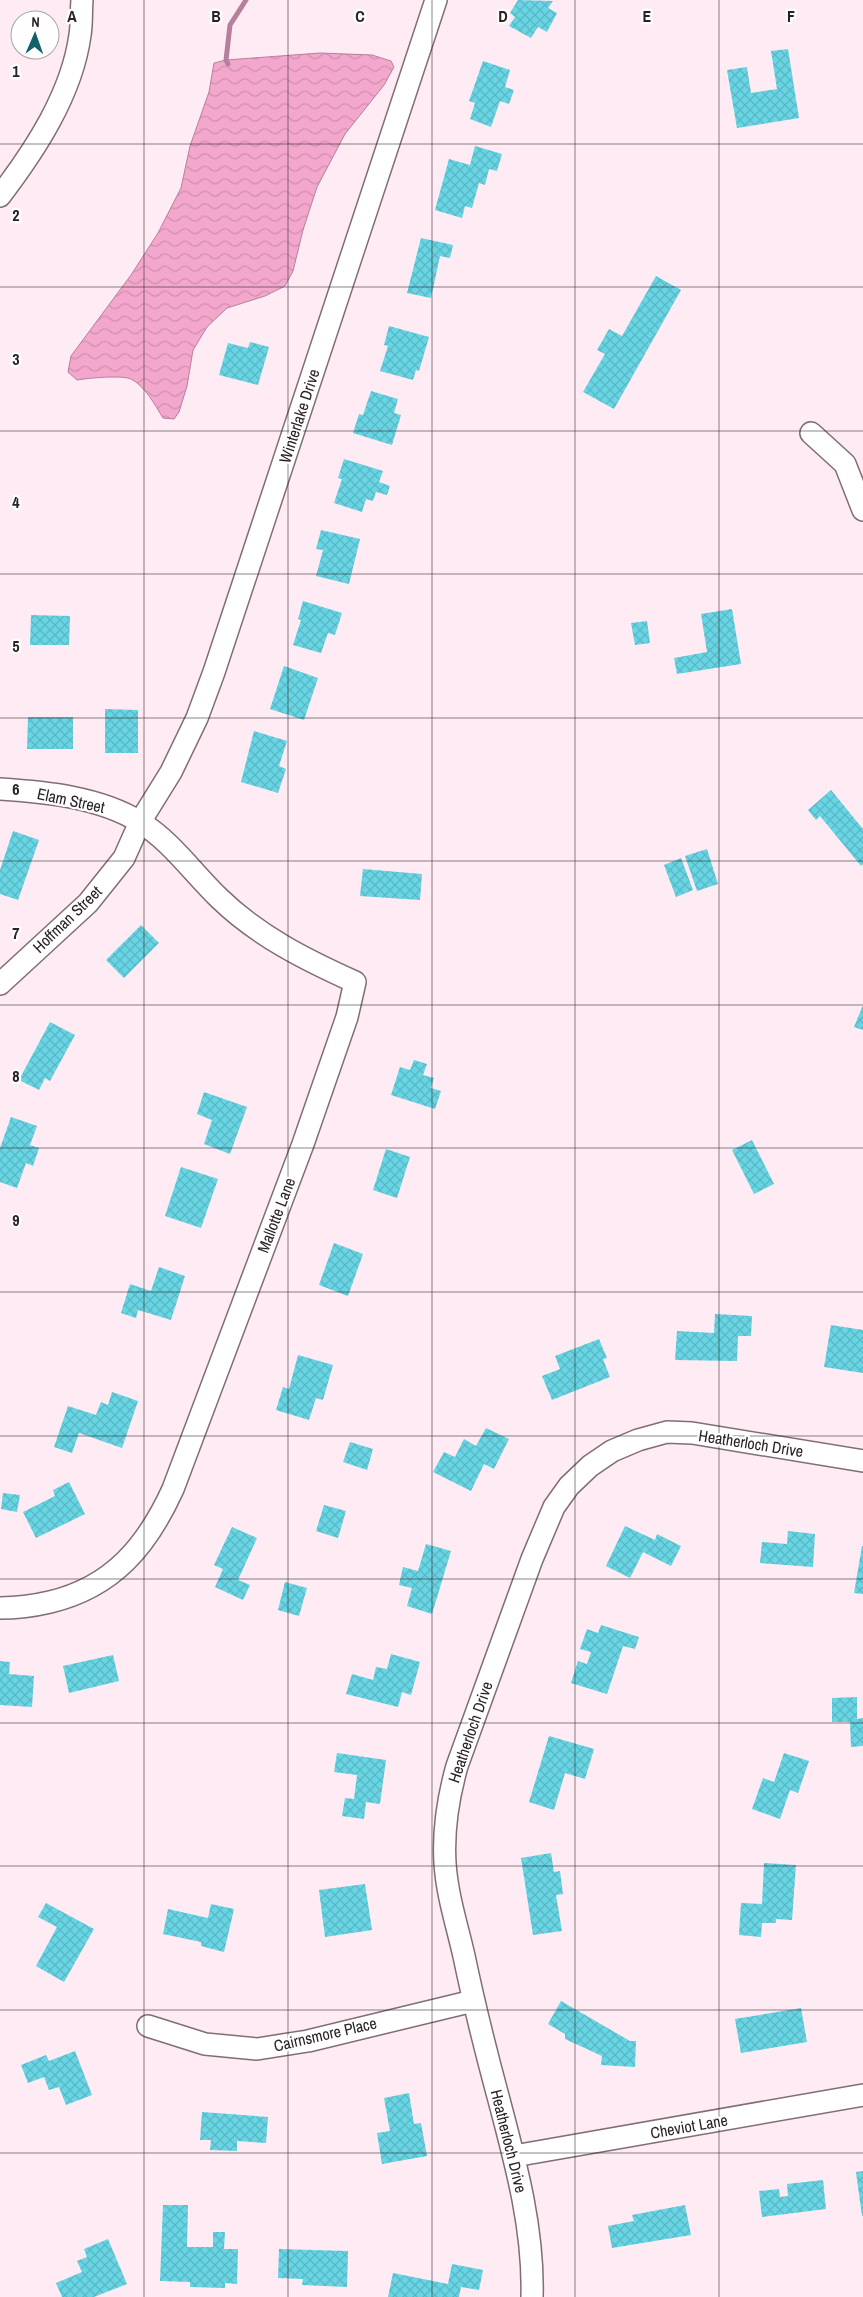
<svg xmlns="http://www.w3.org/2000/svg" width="863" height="2297" viewBox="0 0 863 2297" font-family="'Archivo Narrow',sans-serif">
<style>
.water{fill:url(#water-waves);stroke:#b77f9b}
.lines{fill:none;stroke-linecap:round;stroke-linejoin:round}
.stream{stroke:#b77f9b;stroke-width:5}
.building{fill:url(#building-cross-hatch)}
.minor-casing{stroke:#816d76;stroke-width:24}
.minor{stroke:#fff;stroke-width:21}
.grid{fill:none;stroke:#2a2125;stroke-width:1;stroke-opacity:0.55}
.labels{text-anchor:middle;stroke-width:4.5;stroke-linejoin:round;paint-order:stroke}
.street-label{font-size:16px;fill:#2a2125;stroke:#fefefe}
.grid-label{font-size:16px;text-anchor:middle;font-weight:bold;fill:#2a2125;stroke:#fefefe;stroke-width:4.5;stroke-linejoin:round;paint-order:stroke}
</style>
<defs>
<pattern id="water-waves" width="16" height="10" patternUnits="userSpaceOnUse" patternTransform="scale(1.25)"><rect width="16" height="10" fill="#f3a7cd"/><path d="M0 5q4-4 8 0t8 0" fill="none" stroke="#d08fb0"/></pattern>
<pattern id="building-cross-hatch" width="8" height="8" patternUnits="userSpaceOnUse" patternTransform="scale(1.25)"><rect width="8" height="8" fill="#67d5e4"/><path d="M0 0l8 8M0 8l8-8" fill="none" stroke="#5ab7c3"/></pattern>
</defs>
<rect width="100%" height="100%" fill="#feebf4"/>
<path class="water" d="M320 53 372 55 391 61 394 67 384 85 345 134 317 187 303 230 293 271 285 286 265 296 227 308 207 327 193 350 187 386 179 412 174 419 163 418C155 405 145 386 131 379 122 375 88 378 77 380L68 372 71 356 131 275 158 233 181 188 190 146 209 92 214 63 226 60Z"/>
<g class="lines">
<polyline class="stream" points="228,64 226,60 230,25 246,0"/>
</g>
<g class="building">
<polygon points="518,0 553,1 548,8 557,13 547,32 538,27 531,38 509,26 515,17 510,13"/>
<polygon points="788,49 799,118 737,128 727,70 747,67 751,93 777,89 771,51"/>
<polygon points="483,61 510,70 505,87 514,90 509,104 500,101 491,127 470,119 475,103 469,101"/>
<polygon points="475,146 502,154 497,171 489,169 485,185 479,183 472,208 465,206 462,218 435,210 449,159 470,165"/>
<polygon points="421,238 453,245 450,258 440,256 431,298 407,293"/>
<polygon points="656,276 681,290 614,409 583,392 605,354 597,350 609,329 622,336"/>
<polygon points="389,326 429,337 419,371 416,370 413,380 380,371 388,346 384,345"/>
<polygon points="250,342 269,347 258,385 219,375 228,343 248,348"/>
<polygon points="371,391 398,399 394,413 401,415 392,445 353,433 359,414 363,415"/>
<polygon points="344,459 383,471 379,482 390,486 387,495 376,492 373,501 366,499 362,512 334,503 342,479 338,478"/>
<polygon points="321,530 360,539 349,584 316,576 323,550 316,549"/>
<polygon points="303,601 342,613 335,635 328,633 321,653 293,645 301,620 298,619"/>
<polygon points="732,609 741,664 677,674 674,658 707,652 701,614"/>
<polygon points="31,615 70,616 69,645 30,645"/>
<polygon points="647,621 650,643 635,645 631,623"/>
<polygon points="284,666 318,678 304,720 270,709"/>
<polygon points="105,709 138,710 138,753 105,753"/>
<polygon points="28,717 73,717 73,749 27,749"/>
<polygon points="254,731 287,741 279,766 286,769 278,793 241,782"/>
<polygon points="831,790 863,829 863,864 861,866 820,816 816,820 808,810"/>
<polygon points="13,831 39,840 18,900 0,894 0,870"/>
<polygon points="707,849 718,884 697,891 685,856"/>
<polygon points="681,858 693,890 676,897 664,865"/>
<polygon points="363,869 422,874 420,900 360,896"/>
<polygon points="141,925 159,943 124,978 106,960"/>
<polygon points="863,1005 863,1030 854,1027"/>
<polygon points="50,1022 75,1035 50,1081 45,1078 39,1090 19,1080"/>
<polygon points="414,1060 427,1064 423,1075 434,1078 431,1088 441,1091 435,1109 391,1095 400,1067 410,1070"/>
<polygon points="204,1092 247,1107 230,1154 204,1144 212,1120 197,1114"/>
<polygon points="11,1117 37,1126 30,1145 39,1148 33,1166 26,1163 17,1188 0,1182 0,1148"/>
<polygon points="752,1140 774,1184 754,1194 732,1150"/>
<polygon points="386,1149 410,1157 397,1198 373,1190"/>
<polygon points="181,1167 218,1179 201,1228 165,1216"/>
<polygon points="334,1243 363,1254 348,1296 319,1285"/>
<polygon points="159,1267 185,1276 171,1320 138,1310 136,1318 121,1313 130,1284 151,1291"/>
<polygon points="715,1314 752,1316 751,1336 738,1336 737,1361 675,1360 677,1331 714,1333"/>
<polygon points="831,1325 863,1330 863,1373 824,1367"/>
<polygon points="599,1339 607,1358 603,1359 610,1377 552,1400 542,1376 560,1369 555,1356"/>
<polygon points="298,1355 333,1365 323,1400 316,1398 309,1420 276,1410 283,1387 289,1389"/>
<polygon points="112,1392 138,1401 122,1448 79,1433 72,1453 54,1447 68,1406 96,1415 101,1402 108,1405"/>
<polygon points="486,1428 509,1439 494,1469 484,1464 471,1491 433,1472 444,1452 455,1457 464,1439 476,1446"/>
<polygon points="350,1442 373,1449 367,1470 343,1462"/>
<polygon points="69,1482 85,1514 36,1538 23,1512 55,1496 53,1490"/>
<polygon points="3,1493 20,1495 17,1512 1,1509"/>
<polygon points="324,1505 346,1511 338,1538 316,1531"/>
<polygon points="625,1526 655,1540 657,1534 681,1546 671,1566 643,1552 630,1578 606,1566"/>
<polygon points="232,1527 257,1538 238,1580 250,1585 243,1600 215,1587 223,1569 214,1565"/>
<polygon points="788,1531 815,1534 813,1567 760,1563 762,1542 787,1544"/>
<polygon points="426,1544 451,1551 432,1614 407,1606 412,1588 399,1585 403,1567 418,1571"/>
<polygon points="862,1546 863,1546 863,1594 854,1593"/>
<polygon points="285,1582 307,1588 299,1616 278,1610"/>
<polygon points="601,1625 639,1637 635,1649 623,1646 607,1694 571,1683 578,1661 587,1664 591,1652 580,1649 587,1629 598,1633"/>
<polygon points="391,1654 420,1662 411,1695 402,1692 398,1707 346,1694 352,1674 373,1680 376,1667 387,1669"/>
<polygon points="113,1655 119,1681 69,1693 63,1666"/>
<polygon points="0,1661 10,1662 9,1674 34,1676 32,1707 0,1705"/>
<polygon points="857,1697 857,1719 863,1718 863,1746 851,1747 850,1722 832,1722 832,1698"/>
<polygon points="549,1736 594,1749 585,1779 565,1773 554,1810 529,1802"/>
<polygon points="337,1753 386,1760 380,1804 366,1802 364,1819 342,1816 345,1798 354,1799 357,1775 334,1772"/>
<polygon points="784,1753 809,1761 798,1793 790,1790 780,1819 752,1809 763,1778 774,1782"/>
<polygon points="551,1853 554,1872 560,1871 563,1894 556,1895 562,1931 533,1935 521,1858"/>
<polygon points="764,1863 796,1865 792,1920 776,1919 776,1923 762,1923 761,1937 739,1935 741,1903 762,1904"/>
<polygon points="365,1884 372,1930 325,1937 319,1890"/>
<polygon points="46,1903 94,1929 64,1982 36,1966 57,1927 38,1917"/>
<polygon points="211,1904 234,1909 224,1952 201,1946 201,1942 163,1934 168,1909 208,1918"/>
<polygon points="561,2001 630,2041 636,2041 635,2067 601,2065 602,2056 565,2039 565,2034 548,2024"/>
<polygon points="801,2008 807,2042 741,2053 735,2019"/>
<polygon points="75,2051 92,2095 66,2105 59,2087 49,2090 44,2077 28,2083 21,2065 46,2055 49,2061"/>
<polygon points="409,2093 414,2124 421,2123 427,2156 382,2164 377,2133 390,2131 384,2098"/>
<polygon points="202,2112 268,2117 266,2143 237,2141 237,2151 210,2150 211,2140 200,2140"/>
<polygon points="863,2171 863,2216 862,2216 856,2172"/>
<polygon points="823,2180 826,2209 762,2217 759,2191 779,2189 780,2197 788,2196 787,2184"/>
<polygon points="163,2205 188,2205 187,2247 213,2247 213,2232 225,2232 224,2249 238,2249 237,2284 225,2283 225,2288 190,2287 190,2282 160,2281"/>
<polygon points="685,2205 691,2235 612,2248 608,2226 634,2221 632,2215"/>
<polygon points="108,2239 127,2284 94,2297 62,2297 56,2283 82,2272 77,2261 87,2257 84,2249"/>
<polygon points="279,2249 348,2251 347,2287 302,2285 303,2279 278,2278"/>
<polygon points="452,2264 483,2270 479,2290 461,2287 459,2297 388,2297 393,2273 448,2284"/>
</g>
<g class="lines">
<defs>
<g id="minor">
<path d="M0 196C35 150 72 94 80 35 82 23 81 11 82 0"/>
<polyline points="811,433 845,464 863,510"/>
<path d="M0 789C46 792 99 797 140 822 171 841 193 873 219 898 258 936 306 960 355 982L347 1017 303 1144 173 1489C147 1546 113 1587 50 1602 33 1606 17 1608 0 1608"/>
<polyline points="0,984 88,903 124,858 140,822 171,772 197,718 214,672 436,0"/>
<polyline points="148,2026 205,2044 257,2049 308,2041 473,2001"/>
<polyline points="514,2156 863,2095"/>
<path d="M532 2297C534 2230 516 2164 499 2100 486 2052 474 2004 464 1956 457 1925 447 1895 445 1863 443 1830 448 1798 457 1766L532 1559 554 1507 569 1486 590 1466 612 1451 638 1440 667 1432 692 1433 863 1461"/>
</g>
</defs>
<use href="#minor" class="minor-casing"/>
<use href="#minor" class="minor"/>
</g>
<path class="grid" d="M144 0V2297M288 0V2297M432 0V2297M575 0V2297M719 0V2297M0 144H863M0 287H863M0 431H863M0 574H863M0 718H863M0 861H863M0 1005H863M0 1148H863M0 1292H863M0 1436H863M0 1579H863M0 1723H863M0 1866H863M0 2010H863M0 2153H863"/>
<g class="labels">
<g class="street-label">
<text transform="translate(299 416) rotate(-72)" y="6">Winterlake Drive</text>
<text transform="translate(71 800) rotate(12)" y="6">Elam Street</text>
<text transform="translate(67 919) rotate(-44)" y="6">Hoffman Street</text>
<text transform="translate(276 1215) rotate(-69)" y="6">Mallotte Lane</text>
<text transform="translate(751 1443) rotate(9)" y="6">Heatherloch Drive</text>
<text transform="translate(470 1732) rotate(-71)" y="6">Heatherloch Drive</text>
<text transform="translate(325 2034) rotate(-13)" y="6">Cairnsmore Place</text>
<text transform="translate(689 2126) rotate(-10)" y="6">Cheviot Lane</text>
<text transform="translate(509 2141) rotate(76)" y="6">Heatherloch Drive</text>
</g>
</g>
<g class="grid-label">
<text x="72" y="22">A</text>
<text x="216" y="22">B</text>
<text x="360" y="22">C</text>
<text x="503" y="22">D</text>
<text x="647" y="22">E</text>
<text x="791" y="22">F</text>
<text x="16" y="77">1</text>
<text x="16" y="221">2</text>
<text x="16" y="365">3</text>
<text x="16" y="508">4</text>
<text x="16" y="652">5</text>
<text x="16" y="795">6</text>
<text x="16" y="939">7</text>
<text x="16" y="1082">8</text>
<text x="16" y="1226">9</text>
</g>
<g transform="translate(35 35) rotate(2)"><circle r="24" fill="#fefefe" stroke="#a9a6a7"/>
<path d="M0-4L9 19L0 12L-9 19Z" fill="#13616b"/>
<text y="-8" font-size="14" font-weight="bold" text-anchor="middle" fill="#2a2125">N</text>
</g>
</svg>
